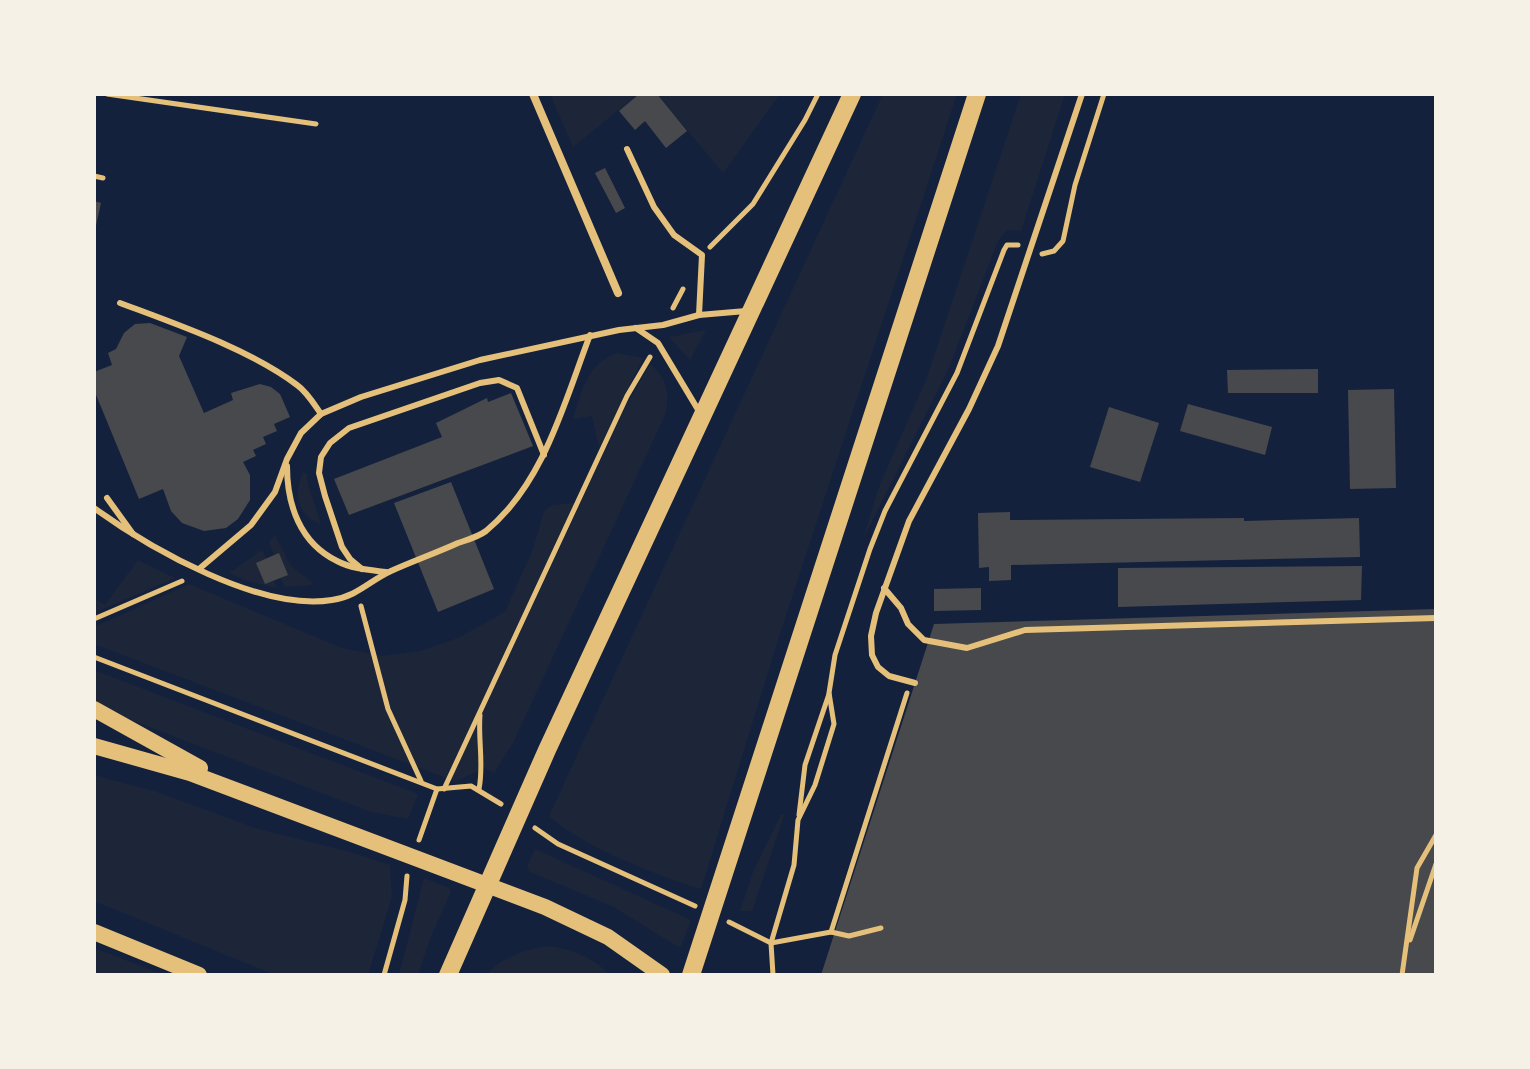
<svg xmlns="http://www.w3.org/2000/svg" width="1530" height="1069" viewBox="0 0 1530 1069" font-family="'DejaVu Sans',sans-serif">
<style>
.green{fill:#1d2539}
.building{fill:#48494c}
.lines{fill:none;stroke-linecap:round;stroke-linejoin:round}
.path{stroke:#e5c07b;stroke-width:5}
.service{stroke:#e5c07b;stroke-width:6}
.minor{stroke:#e5c07b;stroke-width:8}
.secondary{stroke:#e5c07b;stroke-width:16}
.primary{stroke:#e5c07b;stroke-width:18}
</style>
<rect width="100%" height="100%" fill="#14213d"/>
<g class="green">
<polygon points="550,94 638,94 573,147"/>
<polygon points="657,94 780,94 723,173"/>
<path d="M883 94H957L778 640 701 889C659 877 580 845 549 816Z"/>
<polygon points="1021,94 1065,94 1021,231 1007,230 998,241 948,370 863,539 880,484 926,380"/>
<polygon points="706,330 690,360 669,337"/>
<path d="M617 353 643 358 599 448 592 416 573 419C582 390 587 364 617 353Z"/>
<path d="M650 364C668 379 670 394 665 415L514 741 494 773 485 768 455 782 451 780 626 406Z"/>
<path d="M303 472 307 474 308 485 321 524C297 516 293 494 303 472Z"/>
<polygon points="574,503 446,778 94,644 94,627 189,584 342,648 383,656 420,651 458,638 505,612 533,549 544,511 553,505"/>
<polygon points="275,535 291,566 312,582 311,585 285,587 280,578 274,581 277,588 247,581 229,573 262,550 266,558 274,555 269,542"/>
<polygon points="138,560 175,578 94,613 94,598 105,605"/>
<polygon points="94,670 418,794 408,819 371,812 126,718 94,701"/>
<polygon points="94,775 157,792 258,829 350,852 390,865 392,897 368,975 275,975 94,901"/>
<polygon points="781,814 784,815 752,911 740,911 753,872"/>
<polygon points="535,849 691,920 681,946 678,947 614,907 530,872 527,866"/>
<polygon points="424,878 449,888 451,892 431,936 418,975 399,975"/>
<path d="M548 946C572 949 593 957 610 975H485C504 957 522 950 548 946Z"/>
<polygon points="94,948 165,975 94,975"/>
</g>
<g class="building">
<polygon points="639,94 657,94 687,131 666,148 645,121 635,130 619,111"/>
<polygon points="605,168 625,208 616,213 595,173"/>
<polygon points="94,201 101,203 95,230 94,230"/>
<polygon points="150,323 187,337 179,356 204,413 233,400 231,393 260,384 271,387 280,394 290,417 274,424 277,431 263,437 266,444 253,450 256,456 243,462 250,475 250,500 238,519 226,528 204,531 182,523 171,511 163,489 139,499 94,390 94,372 112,365 108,353 116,349 124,333 135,324"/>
<polygon points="1318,369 1318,393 1228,393 1227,370"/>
<polygon points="1394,389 1396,488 1350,489 1348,390"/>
<polygon points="511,393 533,446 349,515 334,479 442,437 436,423 487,398 488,402"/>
<polygon points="1188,404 1272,427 1265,455 1180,431"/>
<polygon points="1109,407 1159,423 1140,482 1090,467"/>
<polygon points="451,482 494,589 438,612 394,503"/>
<polygon points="1010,512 1010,520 1244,518 1244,521 1359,518 1360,557 1011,565 1011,580 989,581 989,567 979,568 978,513"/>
<polygon points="279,553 288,575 265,584 256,563"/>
<polygon points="1362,566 1361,600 1118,607 1118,568"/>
<polygon points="981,588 981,610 934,611 934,589"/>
<polygon points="1436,609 1436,975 821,975 934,624"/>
</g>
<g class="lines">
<g class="path">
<polyline points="107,94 316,124"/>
<polyline points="94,176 103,178"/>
<polyline points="710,247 753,204 805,120 818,94"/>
<polyline points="1042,254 1054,251 1063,241 1075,185 1104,94"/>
<polyline points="673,308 683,289"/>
<polyline points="361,606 388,709 421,781"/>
<polyline points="94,619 182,581"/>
<polyline points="94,657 437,789 471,786 501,804"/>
<polyline points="444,789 627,396 650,357"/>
<path d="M479 789C484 765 478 740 480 715"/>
<polyline points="799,815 805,765 829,694"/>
<polyline points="535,828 558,844 695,906"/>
<polyline points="419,840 437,789"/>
<polyline points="729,922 771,943 831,932 849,936 881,928"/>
<polyline points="831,932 907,693"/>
<polyline points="1410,940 1436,864"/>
<polyline points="384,975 405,900 407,876"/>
<polyline points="773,975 771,943 794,865 798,820 815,785 834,724 829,693 835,655 870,549 885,511 957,373 1004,250 1007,245 1018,245"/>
<polyline points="1402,975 1417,868 1436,835"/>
</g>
<g class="service">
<polyline points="627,149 654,207 674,235 702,255 699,315"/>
<path d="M120 303C176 324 249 349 297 385 307 392 314 404 321 414"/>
<polyline points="636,328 658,343 700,413"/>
<path d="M287 466C287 505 300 543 337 561 352 569 370 570 386 572"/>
<polyline points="107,498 133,534"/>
<path d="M94 508C151 549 261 612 332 600 358 596 369 581 391 571 413 561 436 553 458 543 467 540 478 537 486 531 544 483 564 403 590 335"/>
<polyline points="199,569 251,525 275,492 287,459 301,433 321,414 361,397 480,360 619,330 663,325 699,315 746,311"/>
<polyline points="362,569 350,559 342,547 325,496 319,473 321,457 330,443 349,428 480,383 499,380 517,388 544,455"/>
<polyline points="884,588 901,608 908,624 924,640 967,648 1025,630 1436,618"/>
<polyline points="915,683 889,676 878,667 872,655 871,636 876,613 909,521 969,409 998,346 1082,94"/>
</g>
<polyline class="minor" points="533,94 618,293"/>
<g class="secondary">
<polyline points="94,709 200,768"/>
<polyline points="94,746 190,773 545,907 608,937 662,975"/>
<polyline points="94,932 199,975"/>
</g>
<g class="primary">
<polyline points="448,975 547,750 852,94"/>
<polyline points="691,975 977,94"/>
</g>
</g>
<rect width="1530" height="1069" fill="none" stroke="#f6f1e7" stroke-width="192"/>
</svg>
